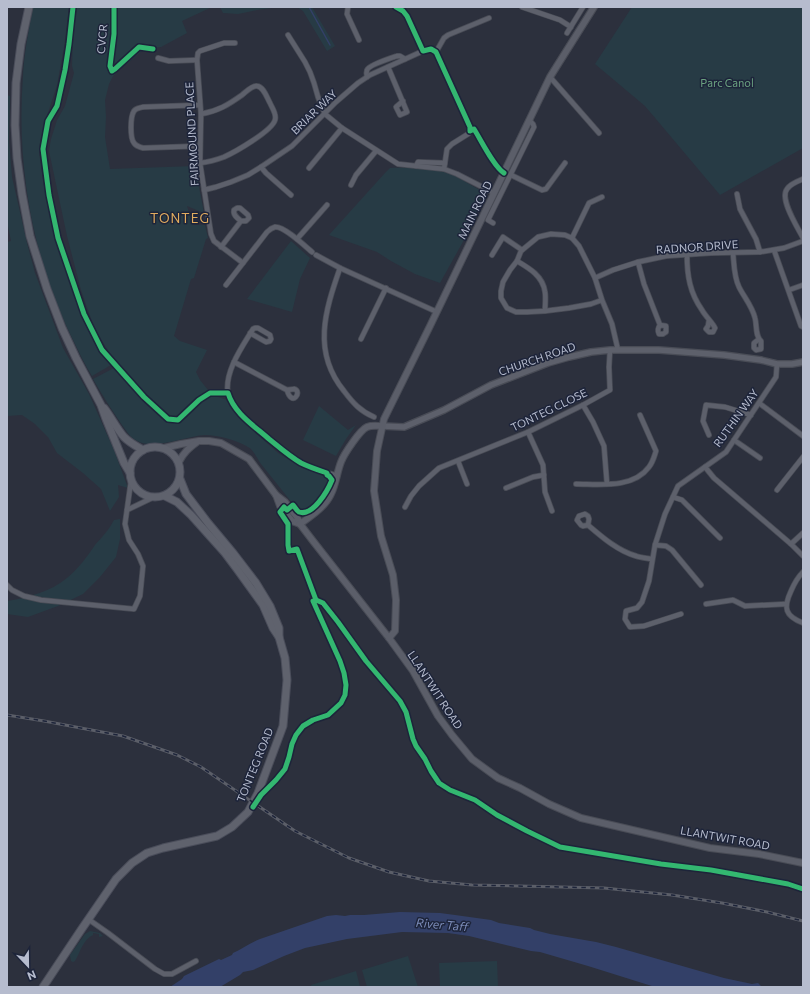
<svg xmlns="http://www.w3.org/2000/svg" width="810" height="994" viewBox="0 0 810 994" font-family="Commissioner,sans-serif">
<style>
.green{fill:#273b45}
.water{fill:#334068}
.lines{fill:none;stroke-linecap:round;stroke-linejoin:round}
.stream{stroke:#334068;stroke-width:1.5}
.minor-casing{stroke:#494c56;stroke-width:6}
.tertiary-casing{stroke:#494c56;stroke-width:8}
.secondary-casing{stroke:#494c56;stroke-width:8}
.primary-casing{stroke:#4a4d5a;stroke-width:9}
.minor{stroke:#5d606b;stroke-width:4.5}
.tertiary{stroke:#5d606b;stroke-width:5.5}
.secondary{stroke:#5b5e69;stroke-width:6}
.primary{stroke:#5f626d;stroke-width:7}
.rail-casing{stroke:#5b5e68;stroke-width:3}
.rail{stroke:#1d243a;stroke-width:1.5;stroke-dasharray:4.5;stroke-linecap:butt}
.cycleway-casing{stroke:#1d243a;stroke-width:8}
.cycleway{stroke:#33b770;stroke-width:5}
.labels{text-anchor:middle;stroke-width:3;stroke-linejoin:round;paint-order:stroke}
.street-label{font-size:11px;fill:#b6bcce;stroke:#1d243a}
.park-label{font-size:11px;fill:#6ba280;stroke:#1d243a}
.water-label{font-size:12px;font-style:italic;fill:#7b8bb8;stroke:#1d243a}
.quarter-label{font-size:13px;letter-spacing:1px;fill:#e1ac5e;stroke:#1d243a}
</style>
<rect width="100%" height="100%" fill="#2c303d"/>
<g class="green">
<path d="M33 7H69L64 47 57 85 45 122 40 142 39 152 43 181 55 237 61 256 84 319 100 351 111 365 92 376C85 365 80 354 75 344 33 261 16 168 23 76 24 53 29 30 33 7Z"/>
<path d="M77 7H212L182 21 187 33 161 47 144 49 113 76 109 84 105 100 106 117 105 137 110 169 195 166 204 213 187 206 193 225H205L208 238 206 239 194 278 191 279 174 336 180 341 207 350 196 372 200 380 212 395 227 400 238 417 278 453 291 461 327 476 330 480C324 494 317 509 301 511L297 509C285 494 273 479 261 464 257 459 254 450 248 447 237 440 218 435 205 435 185 436 151 452 134 439 129 436 126 430 122 425 112 410 102 395 93 379L114 368 141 397 169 423C182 423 188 413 198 405H191L179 415 173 417 159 409 147 396 135 381 113 358 95 330 81 290 67 236 49 151 51 139 57 120 65 106 74 73 72 66 73 37 71 28 76 15Z"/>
<polygon points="220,7 279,7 257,10 238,14 223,13"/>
<polygon points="297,7 312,7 335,46 327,51 303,11"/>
<path d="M632 7H803C803 15 802 23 803 30V148L720 195 645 106 595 64Z"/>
<polygon points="7,95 10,96 9,140 12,177 27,243 35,273 63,348 89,394 114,450 128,488 118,485 119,497 110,511 101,489 83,473 57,453 48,437 35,424 22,415 7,416 7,242 11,241 7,221 7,113 8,108 7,108"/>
<path d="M390 168C408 167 433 167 449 173 459 177 472 186 482 191L475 220 440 283 415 274 391 261 377 252 329 235 385 173Z"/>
<polygon points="291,241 310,258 300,279 292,312 247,299"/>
<polygon points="319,406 348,430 356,425 346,439 336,456 303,440"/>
<path d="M120 519V539L116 557 100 577 83 594 58 606 28 617 7 614V601C27 598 52 591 67 578 78 569 87 557 95 545 102 537 109 530 114 520Z"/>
<path d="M90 931 100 933 103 936 99 937V934L93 933V935C83 939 80 953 75 961L73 962 71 961 70 955 85 934Z"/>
<polygon points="408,956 418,987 367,987 362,970"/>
<polygon points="497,961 498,987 440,987 439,963"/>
<polygon points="356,971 360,987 312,987 311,985"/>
</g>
<path class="water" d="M400 912 440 913 455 915 491 920 499 923 530 928 534 930 550 934 596 942 616 947 724 978 752 984 758 983 761 986 766 987H655L588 966 540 952 531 951 469 936 448 933 402 932 347 939 305 948 284 956 253 970 243 972 240 975 220 987H170L182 979 184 976 219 959 221 960 232 955 233 953C242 949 250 943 260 939L327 916 336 915 345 916 350 915H364Z"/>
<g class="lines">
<polyline class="stream" points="309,7 330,45"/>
<defs>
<g id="minor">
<polyline points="348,7 347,14 359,40"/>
<polyline points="396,7 403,11 407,16 423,51"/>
<polyline points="522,7 560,20 571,27"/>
<polyline points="567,33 583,7"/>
<polyline points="288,35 305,62 310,72 314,83 318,97 325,114 342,128 398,164 444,169 457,174 494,193"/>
<polyline points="235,43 224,43 200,51 198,53 197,60 201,114 200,163 211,234 214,241 243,263"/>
<polyline points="436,52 470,127 470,131 468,134 452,144 447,149 444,169"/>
<polyline points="436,52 444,38 448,35 489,18"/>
<polyline points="158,58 169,61 197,60"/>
<polyline points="388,67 407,112 400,115 396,107 403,101"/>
<path d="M367 77C366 74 366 73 367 70 369 65 391 58 397 56H400L405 59"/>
<polyline points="550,77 599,133"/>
<path d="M200 105 143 107C140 108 136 108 134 111 130 117 130 138 134 143 136 146 139 147 143 148L200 146"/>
<path d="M200 163C209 162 216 160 224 157 235 152 272 131 275 120 277 114 272 108 270 103 267 98 264 87 257 86 252 85 246 92 242 95 228 105 218 111 201 114"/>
<polyline points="416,166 418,162 445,163"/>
<polyline points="261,167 266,173 291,195"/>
<polyline points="309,168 342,128"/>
<polyline points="511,175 542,190 546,189 565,163"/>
<path d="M803 179C798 181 790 184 787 189 779 199 798 228 803 238"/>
<polyline points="351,185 356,175 376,151"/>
<polyline points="204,190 216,187 231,182 248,175 261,167 292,146 336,102 358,83 370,75 423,51 431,49 436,52"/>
<polyline points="737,194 740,209 756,239 760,252"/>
<polyline points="493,223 488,220 534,127 533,124 529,120"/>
<polyline points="572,238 589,203 602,197"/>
<polyline points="297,239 327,205"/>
<path d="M221 247 241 221H246L249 218 248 215 240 208H237L234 210C233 215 237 218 241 221"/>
<polyline points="774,250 801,326 803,327"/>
<path d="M733 253C734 264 734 277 739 287 744 297 752 306 755 318 757 325 755 336 761 341V349L756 350 754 348V343L759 339"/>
<polyline points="316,255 340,268 437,312"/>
<polyline points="492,255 503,237 522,250"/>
<path d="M687 255C687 276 690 293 702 310 706 317 712 322 715 328L713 332H709L706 329 708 326 709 320"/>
<path d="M517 261C529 268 543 276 545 292 546 298 545 305 545 311"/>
<path d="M638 262 644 284 660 325 666 326V332L663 334H659C657 330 658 328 660 325"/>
<path d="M340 268C325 311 312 352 344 391 353 403 360 411 374 417"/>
<polyline points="595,278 613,270 638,262 666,256 711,253 760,252 784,248 803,241"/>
<path d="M226 285 267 232C269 230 271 228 275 227 284 226 305 246 312 252"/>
<polyline points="789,290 803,285"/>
<polyline points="602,300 591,304 569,308 545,311 527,312 516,312 507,308 501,298 501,291 503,282 510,270 517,261 521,251 538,237 551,234 565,235 572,238 579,246 595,278 602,300 612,324 618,350"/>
<path d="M250 333 266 342 270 341 271 339 270 335 258 328H255L253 329C242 347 224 372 228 394 231 411 256 428 268 438 280 448 290 457 303 464 313 469 326 472 337 476"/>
<polyline points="361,339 386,288"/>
<path d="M234 362 287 390C288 390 293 389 294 389 303 391 292 408 287 390"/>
<polyline points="759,403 803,436"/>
<polyline points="583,405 593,422 604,446 607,484"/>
<polyline points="528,432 543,465 545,492 552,511"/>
<polyline points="709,435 703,421 706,405 725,407 751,415"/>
<polyline points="734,440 760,458"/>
<polyline points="458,461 467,484"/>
<polyline points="705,467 714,478 791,544 803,556"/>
<path d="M576 484C599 484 633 489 649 467 653 462 654 457 656 451L640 415"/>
<polyline points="506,488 533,477 544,475"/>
<polyline points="777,490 803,457"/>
<polyline points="673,497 682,500 720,538"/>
<polyline points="405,507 411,496 419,486 439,468 528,432 583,405 610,390 609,367 610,350"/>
<polyline points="127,510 152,498"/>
<path d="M588 525 589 519 588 516 585 514 579 516 577 520 581 525 583 526 588 525C602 537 618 551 636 556 641 558 647 558 652 559"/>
<polyline points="791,544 803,533"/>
<polyline points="655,545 666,546 672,550 701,585"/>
<path d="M803 572C797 578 794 584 791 591 783 608 785 616 803 623"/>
<polyline points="7,585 12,590 24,596 41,600 134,609 140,596 143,566 138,554 129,540 125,524 131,481"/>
<polyline points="706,604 733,600 745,606 786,604"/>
<polyline points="681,614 644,626 630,627 625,619 626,611 637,608 642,602 649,581 655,545 665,514 678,486 726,452 776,377 777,364"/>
<polyline points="88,919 108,933 155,969 164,974 172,974 196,961"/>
</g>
<polyline id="tertiary" points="382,426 404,427 444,410 491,385 548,363 569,357 591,352 610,350 659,350 724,355 761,360 777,364 792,364 803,362"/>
<g id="secondary">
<polyline points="164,448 181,444 199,441 209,441 221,443 249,459 276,495 280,506 292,521 300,524"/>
<path d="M179 462C183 453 189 448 197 442"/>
<polyline points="276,495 285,502 297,517 300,524 313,541 389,638 413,671 438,716 452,735 472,759 498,778 520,788 549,804 581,818 710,848 759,854 803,863"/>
<path d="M300 524C311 516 325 507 331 494 336 484 337 472 341 462 344 454 360 430 367 427 372 425 377 426 382 426"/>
<polyline points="389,638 395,631 396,600 393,575 381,536 374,491 377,451 384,419 430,326 550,77 594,7"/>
</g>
<g id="primary">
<polyline points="29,7 21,44 16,83 15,125 17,158 22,194 30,236 47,289 62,328 76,358 101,405 106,419 124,463 130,473"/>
<path d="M104 408C111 417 117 429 124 437 130 443 136 446 143 450"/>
<circle cx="155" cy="472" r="25"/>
<polyline points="165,496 177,502 191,515 225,553 237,569 263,605 273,628 279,637"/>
<polyline points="43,987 81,930 116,879 132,863 147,853 163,848 217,836 232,827 248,812 258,793 283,726 287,680 285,658 279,637 279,628 270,606 256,583 233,553 208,523 186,494 180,479"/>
</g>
</defs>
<use href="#minor" class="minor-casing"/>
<use href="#tertiary" class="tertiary-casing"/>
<use href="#secondary" class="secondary-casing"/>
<use href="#primary" class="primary-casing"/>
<use href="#minor" class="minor"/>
<use href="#tertiary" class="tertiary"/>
<use href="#secondary" class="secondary"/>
<use href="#primary" class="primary"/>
<defs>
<polyline id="rail" points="7,715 44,721 123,736 177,755 201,767 295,831 349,858 389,872 429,881 472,885 604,888 672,895 722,903 767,912 803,921"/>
</defs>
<use href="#rail" class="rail-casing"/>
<use href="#rail" class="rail"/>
<defs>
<g id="cycleway">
<path d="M73 7 69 44 65 70 57 106 48 121 43 149 49 195 58 238 84 314 102 350 144 397 168 419 178 420 199 400 210 393H228C234 413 253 425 269 439 279 447 289 456 301 463 309 467 318 470 327 473V475L329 476 332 480C328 490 313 517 299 512 296 510 295 507 293 505L287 510 284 507 280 512 288 524V545L289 551 297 549 316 600"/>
<polyline points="114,7 114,34 110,66 112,71 115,69 139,47 153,49"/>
<path d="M396 7 403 11 407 16 423 51 431 49 436 52 470 127V131L474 129C481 140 494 167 504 173"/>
<polyline points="253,807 261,795 276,780 285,769 289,757 292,744 296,735 303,726 313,720 328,715 341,703 345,695 346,685 344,673 340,661 313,601 316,600 323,603 338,622 366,661 400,701 406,712 413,739 416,746 425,759 431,771 439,783 450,790 475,800 497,815 527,831 560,847 661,864 711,870 788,884 803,889"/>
</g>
</defs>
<use href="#cycleway" class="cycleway-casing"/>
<use href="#cycleway" class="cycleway"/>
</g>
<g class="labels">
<g class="street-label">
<text transform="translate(102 39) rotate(-85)" y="4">CVCR</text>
<text transform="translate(314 112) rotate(-44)" y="4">BRIAR WAY</text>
<text transform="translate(192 134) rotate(-93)" y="4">FAIRMOUND PLACE</text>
<text transform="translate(475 210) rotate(-64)" y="4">MAIN ROAD</text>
<text transform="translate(697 247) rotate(-4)" y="4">RADNOR DRIVE</text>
<text transform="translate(537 359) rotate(-19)" y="4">CHURCH ROAD</text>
<text transform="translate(549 410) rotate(-26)" y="4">TONTEG CLOSE</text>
<text transform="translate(736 418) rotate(-54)" y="4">RUTHIN WAY</text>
<text transform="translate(435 690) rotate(57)" y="4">LLANTWIT ROAD</text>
<text transform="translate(255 765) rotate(-68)" y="4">TONTEG ROAD</text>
<text transform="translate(725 838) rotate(10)" y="4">LLANTWIT ROAD</text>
</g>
<g class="park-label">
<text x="727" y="87">Parc Canol</text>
</g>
<g class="water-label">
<text transform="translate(442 925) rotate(5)" y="4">River Taff</text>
</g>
<g class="quarter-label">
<text x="180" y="223">TONTEG</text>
</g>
</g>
<rect width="810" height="994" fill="none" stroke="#b6bcce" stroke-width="16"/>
<g transform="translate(28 966) rotate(158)" stroke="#1d243a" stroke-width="3" paint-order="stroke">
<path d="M0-3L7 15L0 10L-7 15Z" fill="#b6bcce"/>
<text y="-6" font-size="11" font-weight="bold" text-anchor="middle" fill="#b6bcce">N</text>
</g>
</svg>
